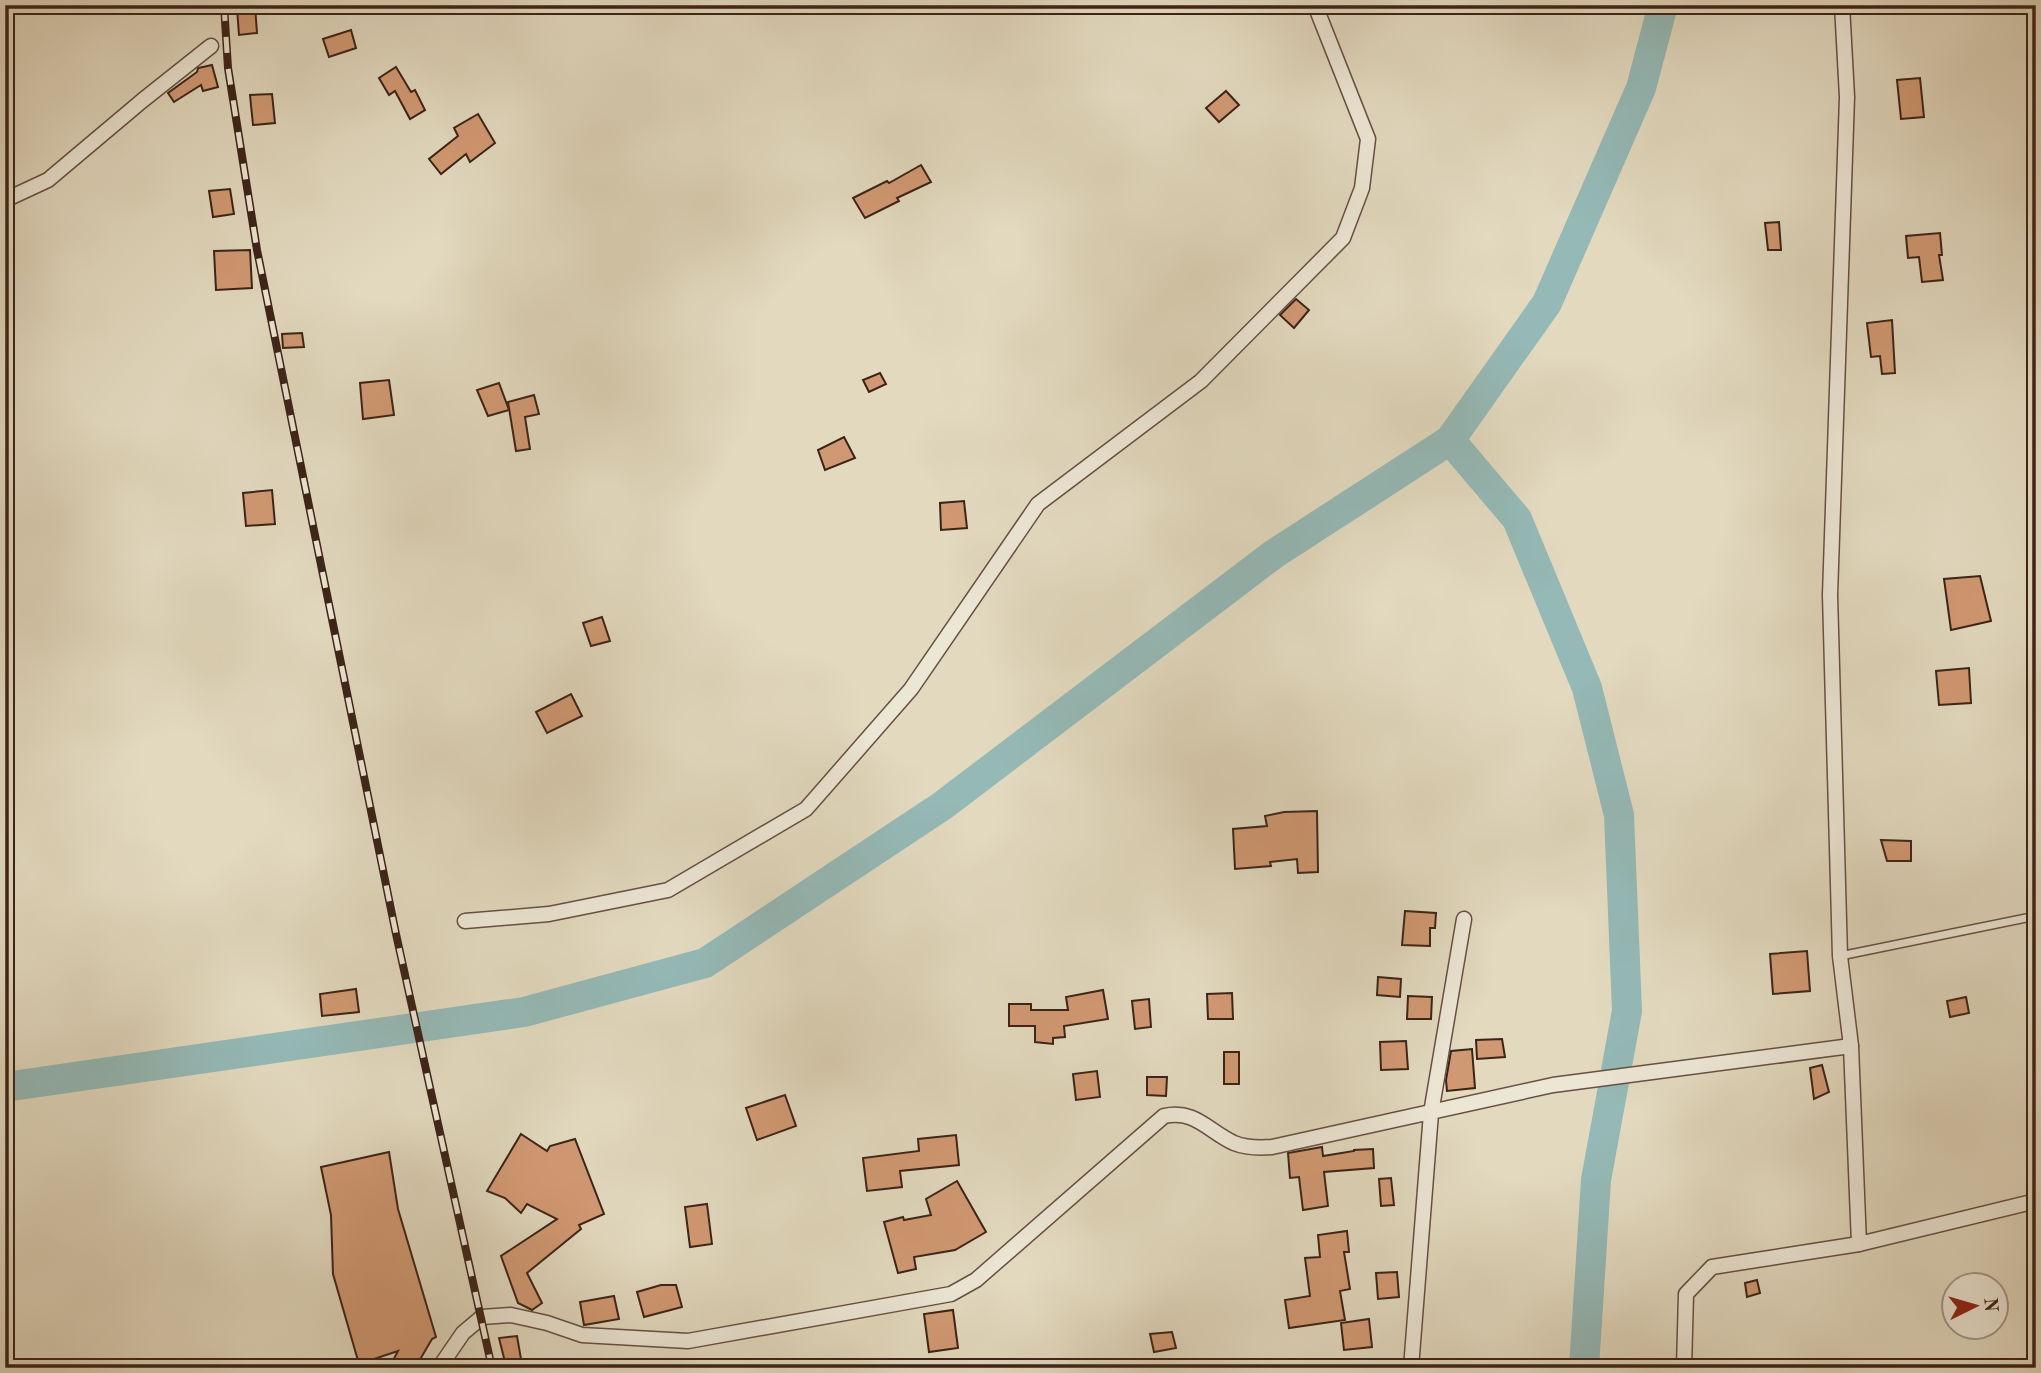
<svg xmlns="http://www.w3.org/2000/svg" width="2041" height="1373" viewBox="0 0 2041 1373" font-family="'Old Standard TT',serif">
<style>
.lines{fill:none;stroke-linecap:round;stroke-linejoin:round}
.river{stroke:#95b9b6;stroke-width:30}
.building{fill:#d19973;stroke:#3c2318;stroke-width:2}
.service-casing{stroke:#665042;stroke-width:10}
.minor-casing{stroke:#665042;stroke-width:17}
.service{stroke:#ece6d5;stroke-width:7}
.minor{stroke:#ece6d5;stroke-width:14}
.rail-casing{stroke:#3c2318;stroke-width:8}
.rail{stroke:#ece6d5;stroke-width:5;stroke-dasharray:16;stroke-linecap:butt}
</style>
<rect width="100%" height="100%" fill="#e2d9bf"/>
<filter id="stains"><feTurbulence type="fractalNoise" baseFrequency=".00286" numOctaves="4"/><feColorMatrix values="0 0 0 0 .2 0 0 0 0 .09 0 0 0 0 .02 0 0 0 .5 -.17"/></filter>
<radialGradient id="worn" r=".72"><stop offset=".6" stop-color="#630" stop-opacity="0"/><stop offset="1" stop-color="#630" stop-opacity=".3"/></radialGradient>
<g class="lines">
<g class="river">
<polyline points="1450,440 1517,519 1587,688 1619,815 1627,1011 1596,1180 1584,1368"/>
<polyline points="5,1087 524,1012 705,963 942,806 1274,554 1450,440 1547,303 1641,88 1663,5"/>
</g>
</g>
<g class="building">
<polygon points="255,6 257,33 239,35 237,8"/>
<polygon points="351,30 356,48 329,57 323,39"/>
<polygon points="212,65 218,87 203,91 201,85 174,102 168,93 197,72 198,68"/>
<polygon points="396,67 411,92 415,90 425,110 410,119 395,91 389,95 379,78"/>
<polygon points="1920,78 1924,117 1901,119 1897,80"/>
<polygon points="1226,91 1239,105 1219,122 1206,108"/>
<polygon points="272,94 275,123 253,125 250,95"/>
<polygon points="478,114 495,143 470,162 466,154 441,174 429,159 458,136 454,128"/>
<polygon points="921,165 931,182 897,198 899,201 865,218 853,198 887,181 889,183"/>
<polygon points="230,189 234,214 213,217 209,191"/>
<polygon points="1779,222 1781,250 1768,250 1765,223"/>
<polygon points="1940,233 1942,255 1939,255 1943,280 1922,282 1919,257 1908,258 1906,236"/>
<polygon points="250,250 252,288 216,290 214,251"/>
<polygon points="1296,299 1309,310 1294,328 1280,315"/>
<polygon points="1892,320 1895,373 1882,374 1880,356 1871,357 1867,323"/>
<polygon points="302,333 304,347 283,348 282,334"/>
<polygon points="880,373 886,384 869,392 863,380"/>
<polygon points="389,380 394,415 363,419 360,383"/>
<polygon points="499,383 509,410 488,416 477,390"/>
<polygon points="534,395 539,414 525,417 530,449 516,451 508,402"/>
<polygon points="844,437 855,458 825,470 818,450"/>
<polygon points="272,490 275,524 246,526 243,493"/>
<polygon points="964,501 967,528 941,530 940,503"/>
<polygon points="1980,576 1991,621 1951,630 1944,579"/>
<polygon points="602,617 610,641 591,646 583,623"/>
<polygon points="1969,668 1971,703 1939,705 1936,671"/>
<polygon points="571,694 582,716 547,733 536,712"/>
<polygon points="1317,811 1318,872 1298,873 1297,859 1270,862 1271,866 1235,869 1233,829 1267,826 1265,816 1284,812"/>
<polygon points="1881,840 1911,841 1911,861 1887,861"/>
<polygon points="1405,911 1436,913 1435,928 1430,928 1430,946 1402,945"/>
<polygon points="1807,951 1810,991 1773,994 1770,954"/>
<polygon points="1378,977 1401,979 1400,997 1377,995"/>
<polygon points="356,989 359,1012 322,1016 320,994"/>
<polygon points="1103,990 1108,1019 1064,1026 1065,1037 1053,1038 1053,1044 1035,1042 1035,1026 1009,1026 1009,1004 1031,1004 1031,1010 1068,1010 1066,997"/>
<polygon points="1232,993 1233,1019 1208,1019 1207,994"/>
<polygon points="1408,996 1432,997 1431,1019 1407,1019"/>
<polygon points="1966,997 1969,1013 1950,1017 1947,1001"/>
<polygon points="1149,999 1151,1027 1135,1029 1132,1001"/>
<polygon points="1502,1039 1505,1057 1477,1059 1476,1040"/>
<polygon points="1406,1041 1408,1069 1381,1070 1380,1042"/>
<polygon points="1472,1049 1475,1088 1447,1091 1446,1080 1451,1051"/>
<rect x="1224" y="1052" width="15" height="32"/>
<polygon points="1822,1065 1829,1092 1814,1099 1810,1068"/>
<polygon points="1097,1071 1100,1097 1076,1100 1073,1074"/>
<polygon points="1147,1077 1167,1077 1166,1096 1147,1095"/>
<polygon points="785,1095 796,1126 757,1140 746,1108"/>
<polygon points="521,1134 547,1151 550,1146 575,1139 604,1214 579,1225 581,1229 527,1273 542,1303 532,1310 518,1303 501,1256 557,1219 527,1204 521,1213 505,1198 487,1191"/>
<polygon points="956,1135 959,1165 900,1171 902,1187 867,1191 863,1158 919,1151 918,1139"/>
<polygon points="1322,1147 1323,1156 1354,1151 1354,1150 1373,1149 1374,1168 1324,1172 1328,1206 1303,1210 1299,1177 1290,1178 1288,1153"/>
<polygon points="389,1152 398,1209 436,1337 432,1339 415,1368 389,1368 398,1351 359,1364 333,1274 331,1215 321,1167"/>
<polygon points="1391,1178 1394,1205 1381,1206 1379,1179"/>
<polygon points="957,1181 986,1232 955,1250 914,1257 916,1269 898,1273 884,1222 903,1217 904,1220 931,1215 926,1199"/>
<polygon points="707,1204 712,1244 690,1247 685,1207"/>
<polygon points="1347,1231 1349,1252 1344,1252 1350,1289 1340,1291 1345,1320 1289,1328 1285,1300 1310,1296 1305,1258 1320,1257 1318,1235"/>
<polygon points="1397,1272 1399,1297 1378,1299 1376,1273"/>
<polygon points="1757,1280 1760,1293 1747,1297 1745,1283"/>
<polygon points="661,1285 676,1285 682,1307 644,1317 637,1292"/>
<polygon points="614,1296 619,1319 584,1325 580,1302"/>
<polygon points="953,1310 958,1348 929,1352 924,1314"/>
<polygon points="1369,1319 1372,1347 1344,1350 1341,1323"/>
<polygon points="1172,1332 1176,1348 1154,1352 1150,1334"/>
<polygon points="517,1336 521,1359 505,1362 499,1338"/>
</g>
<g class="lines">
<defs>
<polyline id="service" points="1840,956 2036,916"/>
<g id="minor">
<polyline points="1842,5 1847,97 1830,595 1840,956 1851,1046 1859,1244"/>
<polyline points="5,200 48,180 143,100 211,46"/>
<polyline points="465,921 549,914 668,890 806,809 911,689 1038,504 1201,381 1343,238 1362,188 1368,139 1315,5"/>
<path d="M439 1368 463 1333 482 1317 511 1315 547 1323 582 1335 688 1341 951 1294 976 1280 1164 1116C1195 1109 1208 1131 1234 1143 1246 1148 1258 1148 1272 1147L1553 1085 1851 1046"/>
<polyline points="1411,1368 1431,1113 1464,919"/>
<polyline points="1684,1368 1686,1294 1712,1267 1859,1244 2036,1201"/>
</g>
</defs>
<use href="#service" class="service-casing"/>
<use href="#minor" class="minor-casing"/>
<use href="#service" class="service"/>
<use href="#minor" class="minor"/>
<defs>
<polyline id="rail" points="224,5 228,68 257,250 396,934 492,1368"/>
</defs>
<use href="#rail" class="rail-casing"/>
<use href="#rail" class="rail"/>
</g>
<rect width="2041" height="1373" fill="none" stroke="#e2d9bf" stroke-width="28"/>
<rect x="7" y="7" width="2027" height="1359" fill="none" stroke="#3c2318" stroke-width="3.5"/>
<rect x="14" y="14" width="2013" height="1345" fill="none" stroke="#3c2318" stroke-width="2"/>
<g transform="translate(1975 1306) rotate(85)"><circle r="33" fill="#ece6d5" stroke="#a69889" stroke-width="2"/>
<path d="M0-5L12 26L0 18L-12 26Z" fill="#8f2418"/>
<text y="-10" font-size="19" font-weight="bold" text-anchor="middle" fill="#3c2318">N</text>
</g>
<rect width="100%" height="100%" filter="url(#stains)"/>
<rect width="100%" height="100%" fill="url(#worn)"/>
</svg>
